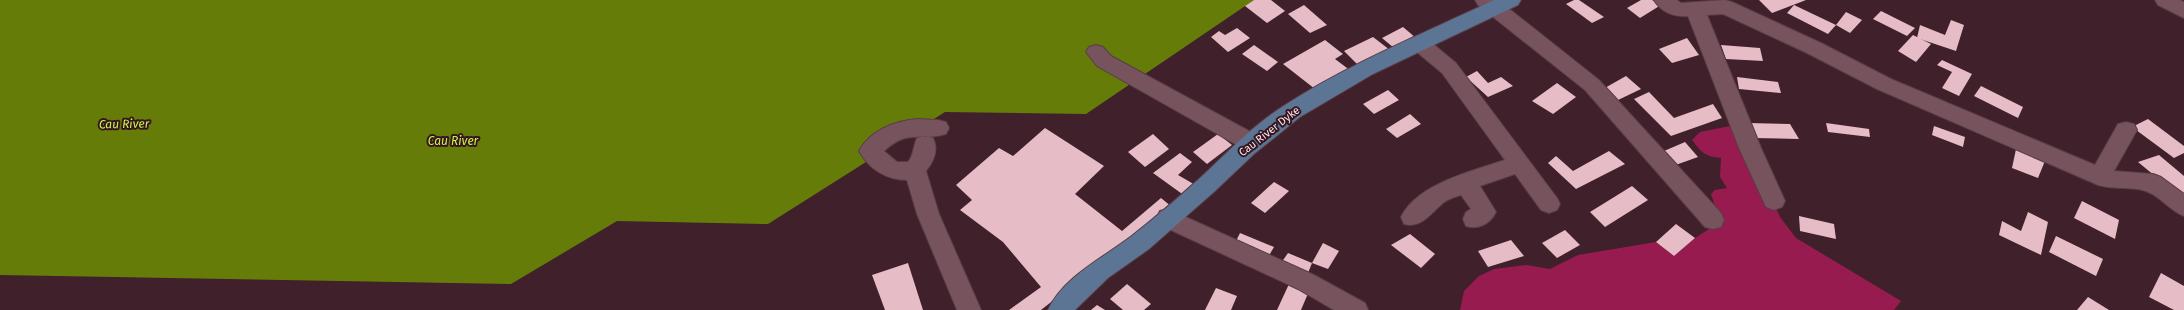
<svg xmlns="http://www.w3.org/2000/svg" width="2184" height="310" viewBox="0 0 2184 310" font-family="'Fira Sans',sans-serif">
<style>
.forest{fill:#971b4f}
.water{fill:#667c08}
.building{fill:#e6bcc6}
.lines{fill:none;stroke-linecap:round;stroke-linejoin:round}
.minor-casing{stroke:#583d46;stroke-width:2}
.major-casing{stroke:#583d46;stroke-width:2}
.minor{fill:#77535d;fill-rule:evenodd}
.major{fill:#5c7594;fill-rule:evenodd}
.labels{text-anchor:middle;stroke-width:4;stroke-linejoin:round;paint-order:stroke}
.street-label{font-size:11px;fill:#fbe5ea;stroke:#351620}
.water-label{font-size:12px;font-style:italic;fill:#cff54d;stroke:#351620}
</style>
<rect width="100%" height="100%" fill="#40202a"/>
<path class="forest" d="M1740 124 1780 217 1796 238 1901 301 1894 310H1460L1464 291 1479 276 1494 269 1527 265 1550 269 1578 255 1656 242 1674 256 1695 238 1720 222 1711 194 1715 190 1727 188 1720 177 1721 158C1704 156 1702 153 1692 140L1700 132Z"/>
<polygon class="water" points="0,0 1254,0 1086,114 945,112 768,224 617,221 511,284 0,275"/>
<g class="building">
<polygon points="1254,0 1271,0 1285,11 1267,23 1245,6"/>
<polygon points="1574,0 1579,0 1604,17 1592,23 1566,4"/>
<polygon points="1641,0 1652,0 1661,5 1640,18 1627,8"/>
<polygon points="1759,0 1806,0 1772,13"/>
<polygon points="1304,5 1327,25 1310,33 1288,14"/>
<polygon points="1794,5 1836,25 1828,34 1787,13"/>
<polygon points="1881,11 1915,28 1907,36 1873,19"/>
<polygon points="1846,12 1862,20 1850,33 1836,25"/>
<polygon points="1951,20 1964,25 1956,51 1917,38 1920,25 1945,35"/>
<polygon points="1403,27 1416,38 1394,48 1382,38"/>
<polygon points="1237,28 1250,38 1228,52 1211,37 1219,31 1225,35"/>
<polygon points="1913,35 1931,44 1916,62 1898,51"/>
<polygon points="1373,37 1390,50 1358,65 1344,51"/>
<polygon points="1687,38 1699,55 1672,63 1659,49"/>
<polygon points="1325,40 1343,54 1335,59 1351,71 1315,89 1283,64"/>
<polygon points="1254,45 1278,62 1267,71 1242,54"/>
<polygon points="1721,45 1760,48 1763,61 1726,59"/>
<polygon points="1942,60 1972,74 1959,96 1942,88 1952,72 1937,65"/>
<polygon points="1477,71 1488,83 1501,77 1513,86 1488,97 1466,77"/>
<polygon points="1626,76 1641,89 1616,101 1603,89"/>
<polygon points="1737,77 1778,82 1781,93 1739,89"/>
<polygon points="1557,83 1576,97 1553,114 1532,101"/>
<polygon points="1981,86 2023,107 2018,118 1974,96"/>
<polygon points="1388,90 1399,100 1374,114 1363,104"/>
<polygon points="1649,92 1674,118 1713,104 1722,118 1671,136 1634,99"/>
<polygon points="1410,114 1421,124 1397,138 1386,129"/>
<polygon points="2148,119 2184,146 2184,153 2174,158 2132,127"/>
<polygon points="1748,123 1790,124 1799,139 1754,138"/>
<polygon points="1826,123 1869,129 1870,137 1828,132"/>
<polygon points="1934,126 1965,137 1963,147 1932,135"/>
<polygon points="1045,128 1104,166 1075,194 1122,231 1161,198 1172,207 1041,310 1009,310 1041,287 1003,242 960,210 972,200 956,185 999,148 1013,156"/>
<polygon points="1153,134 1169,149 1145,167 1128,152"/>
<polygon points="1218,134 1232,145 1207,164 1193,152"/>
<polygon points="1685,142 1698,157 1670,167 1657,154"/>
<polygon points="2016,149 2045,161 2038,178 2012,168"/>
<polygon points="1609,151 1625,164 1576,189 1548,163 1556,156 1573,171"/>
<polygon points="1180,153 1192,162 1178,175 1197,186 1185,196 1153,173"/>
<polygon points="2159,155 2184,176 2184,200 2138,162"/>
<polygon points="1274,182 1289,191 1265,213 1251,203"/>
<polygon points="1632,186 1648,200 1605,227 1590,212"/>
<polygon points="2082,201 2119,220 2115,239 2074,218"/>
<polygon points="2028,212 2048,222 2041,255 1999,235 2002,221 2021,231"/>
<polygon points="1799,216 1834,224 1836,239 1800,231"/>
<polygon points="1676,224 1695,238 1674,256 1656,242"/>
<polygon points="1565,230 1580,245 1557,258 1542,243"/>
<polygon points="1240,233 1274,247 1267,259 1234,245"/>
<polygon points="1410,234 1435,254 1421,268 1391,245"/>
<polygon points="2056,236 2103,259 2096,276 2049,252"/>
<polygon points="1511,240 1524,256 1488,267 1478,251"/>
<polygon points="1323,243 1339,251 1328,269 1312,263"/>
<polygon points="1288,253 1312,263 1306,278 1279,266"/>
<polygon points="908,263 923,310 885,310 872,275"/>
<polygon points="2161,273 2184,286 2184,310 2174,310 2149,297"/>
<polygon points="1127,284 1151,304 1144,310 1123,310 1110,299"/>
<polygon points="1289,284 1309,291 1301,310 1277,310"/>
<polygon points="1216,288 1237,296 1231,310 1205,310"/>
<polygon points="2088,297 2109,310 2077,310"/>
<polygon points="1097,305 1105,310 1091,310"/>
</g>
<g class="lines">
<defs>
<g id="minor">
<polygon points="1475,0 1498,0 1599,80 1721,213 1724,220 1721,227 1713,229 1705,227 1585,90 1478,5"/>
<path d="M1654 0H1677L1681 3 1725 0 1732 2 1821 43 1891 79 2095 165 2118 124 2126 122 2134 124 2137 130 2114 171 2153 174 2161 177 2184 194V216C2170 211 2161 197 2148 192 2136 186 2113 190 2098 185L1877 89 1807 53 1723 14 1707 15 1761 148 1785 201 1782 207 1774 210 1766 207 1739 148 1688 16C1674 17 1662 13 1654 0Z"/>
<polygon points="2155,0 2180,0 2184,2 2184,18 2158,5"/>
<path d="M1419 36 1426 38 1456 63 1557 198 1560 204 1557 210 1549 213 1541 210 1515 174 1480 186 1496 212C1490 224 1478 230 1466 226L1463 219 1466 212 1471 209 1461 195C1455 197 1448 199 1443 203 1431 213 1421 229 1404 224L1401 217C1417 184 1472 171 1505 160L1442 73 1412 48 1409 43 1412 38Z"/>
<polygon points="1096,45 1103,47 1111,56 1260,137 1263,143 1260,149 1252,151 1244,149 1097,66 1086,52 1089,47"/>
<path d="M917 119 938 120 946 122 949 128 946 134C920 142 909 128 884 151L897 162H908C914 155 913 146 917 138L925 136 933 138C939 150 934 161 926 171L939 214 981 310H957L917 214 907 180C886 180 869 169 859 151 870 130 895 121 917 119Z"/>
<polygon points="1168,209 1314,275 1365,303 1368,310 1334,310 1298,289 1160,225 1157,218 1160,211"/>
</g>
<path id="major" d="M1494 0H1521L1518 5 1373 74 1300 117 1254 154 1215 191 1149 249 1108 278 1075 310H1048C1064 276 1105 257 1133 235 1156 217 1179 197 1200 178 1227 153 1254 124 1285 105 1351 63 1424 33 1494 0Z"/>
</defs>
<use href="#minor" class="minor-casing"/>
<use href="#major" class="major-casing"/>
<use href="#minor" class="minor"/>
<use href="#major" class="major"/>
</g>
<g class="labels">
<g class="street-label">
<text transform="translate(1269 131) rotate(-38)" y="4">Cau River Dyke</text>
</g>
<g class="water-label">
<text transform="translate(124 124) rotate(-1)" y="4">Cau River</text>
<text x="453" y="145">Cau River</text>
</g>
</g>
</svg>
